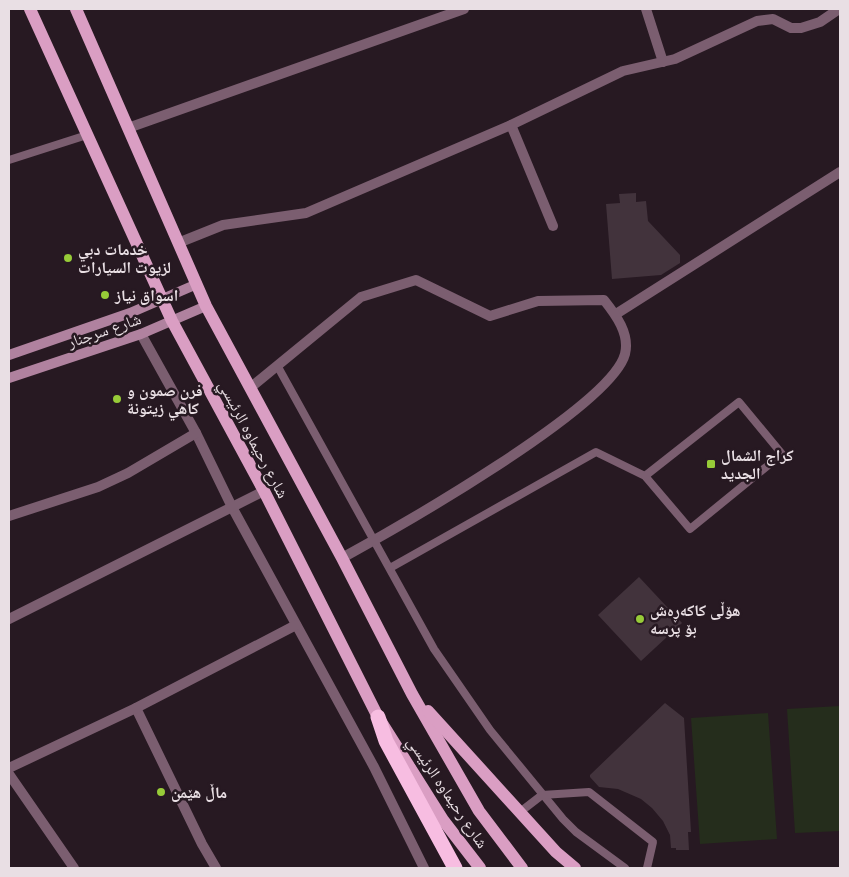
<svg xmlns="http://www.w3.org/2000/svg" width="849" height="877" viewBox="0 0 849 877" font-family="Spectral,'Noto Naskh Arabic',serif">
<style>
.green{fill:#252d1c}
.building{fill:#42333c}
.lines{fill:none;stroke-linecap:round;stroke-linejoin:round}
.lane{stroke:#7b5e70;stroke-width:8}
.street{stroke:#7b5e70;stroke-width:10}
.secondary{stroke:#b0829f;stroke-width:10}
.primary{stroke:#da9ec3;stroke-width:12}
.highway{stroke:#f7bde1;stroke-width:15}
.poi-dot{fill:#97cb38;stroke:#271922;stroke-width:2}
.labels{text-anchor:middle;stroke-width:5;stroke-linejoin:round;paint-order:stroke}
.poi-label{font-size:16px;font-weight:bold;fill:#e9dfe4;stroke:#271922;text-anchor:start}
.street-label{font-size:16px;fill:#e9dfe4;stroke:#271922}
</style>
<rect width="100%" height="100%" fill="#271922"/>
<g class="green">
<polygon points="840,706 840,831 795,833 787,709"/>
<polygon points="768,713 777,839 700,844 691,718"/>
</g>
<g class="building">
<polygon points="636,193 636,202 646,201 648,221 680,255 680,263 661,275 612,279 606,204 620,203 619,194"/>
<polygon points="639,577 682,623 641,661 598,615"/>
<polygon points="665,703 684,718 691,832 688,832 689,850 676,850 676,848 671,848 670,835 663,821 652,808 641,799 618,789 599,787 590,777 590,775"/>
</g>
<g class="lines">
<g class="lane">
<polyline points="9,160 87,135"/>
<polyline points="278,367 434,649 490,730 563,819 576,832 625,868"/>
<polyline points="390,568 596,452 645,476 739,402 782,454 690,529 645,476"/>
<polyline points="520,812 542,795 589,792 653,842 647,868"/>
</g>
<g class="street">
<polyline points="646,9 663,62"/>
<polyline points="511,125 553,226"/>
<polyline points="128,128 464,9"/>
<polyline points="178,243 223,225 306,213 511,125 623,71 675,59 757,21 773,19 791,28 801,28 820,22 839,9"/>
<polyline points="616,314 840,172"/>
<polyline points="141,334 196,433 232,507 374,767 424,868"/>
<path d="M250 388 361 297 416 280 490 316 538 301 604 300C616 315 630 334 625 354 611 407 395 529 342 558"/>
<polyline points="9,516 98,487 128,473 196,433"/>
<polyline points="9,619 264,491"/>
<polyline points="136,708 202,844 216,868"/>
<polyline points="9,768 136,708 296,625"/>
<polyline points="9,774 74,868"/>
</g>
<g class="secondary">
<polyline points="9,355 130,313 197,284"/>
<polyline points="9,378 141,334 206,306"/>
</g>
<g class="primary">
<polyline points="30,9 172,321 264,491 378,717 443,820 480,868"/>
<polyline points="76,9 206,306 342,558 412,694 479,811 522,868"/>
<polyline points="428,711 556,852 575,868"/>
</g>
<polyline class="highway" points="378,717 386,741 455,868"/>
</g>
<g class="poi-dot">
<circle cx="68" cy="258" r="5"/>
<circle cx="105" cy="295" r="5"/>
<circle cx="117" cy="399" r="5"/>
<rect x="706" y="459" width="10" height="10" rx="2.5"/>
<circle cx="640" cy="619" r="5"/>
<circle cx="161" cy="792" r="5"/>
</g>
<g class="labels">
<g class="poi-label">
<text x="78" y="255">خدمات دبي<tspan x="78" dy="18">لزيوت السيارات</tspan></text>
<text x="115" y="301">اسواق نياز</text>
<text x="127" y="396">فرن صمون و<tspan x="127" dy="18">كاهي زيتونة</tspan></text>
<text x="721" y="461">كراج الشمال<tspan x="721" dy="18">الجديد</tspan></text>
<text x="650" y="616">هۆڵی کاکەڕەش<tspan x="650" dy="18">بۆ پرسە</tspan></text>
<text x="171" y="798">ماڵ هێمن</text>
</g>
<g class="street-label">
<text transform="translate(104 330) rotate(-19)" y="6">شارع سرجنار</text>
<text transform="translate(254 439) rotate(62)" y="6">شارع رحيماوه الرئيسي</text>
<text transform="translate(448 792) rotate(56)" y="6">شارع رحيماوه الرئيسي</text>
</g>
</g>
<rect width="849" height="877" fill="none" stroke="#e9dfe4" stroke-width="20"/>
</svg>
